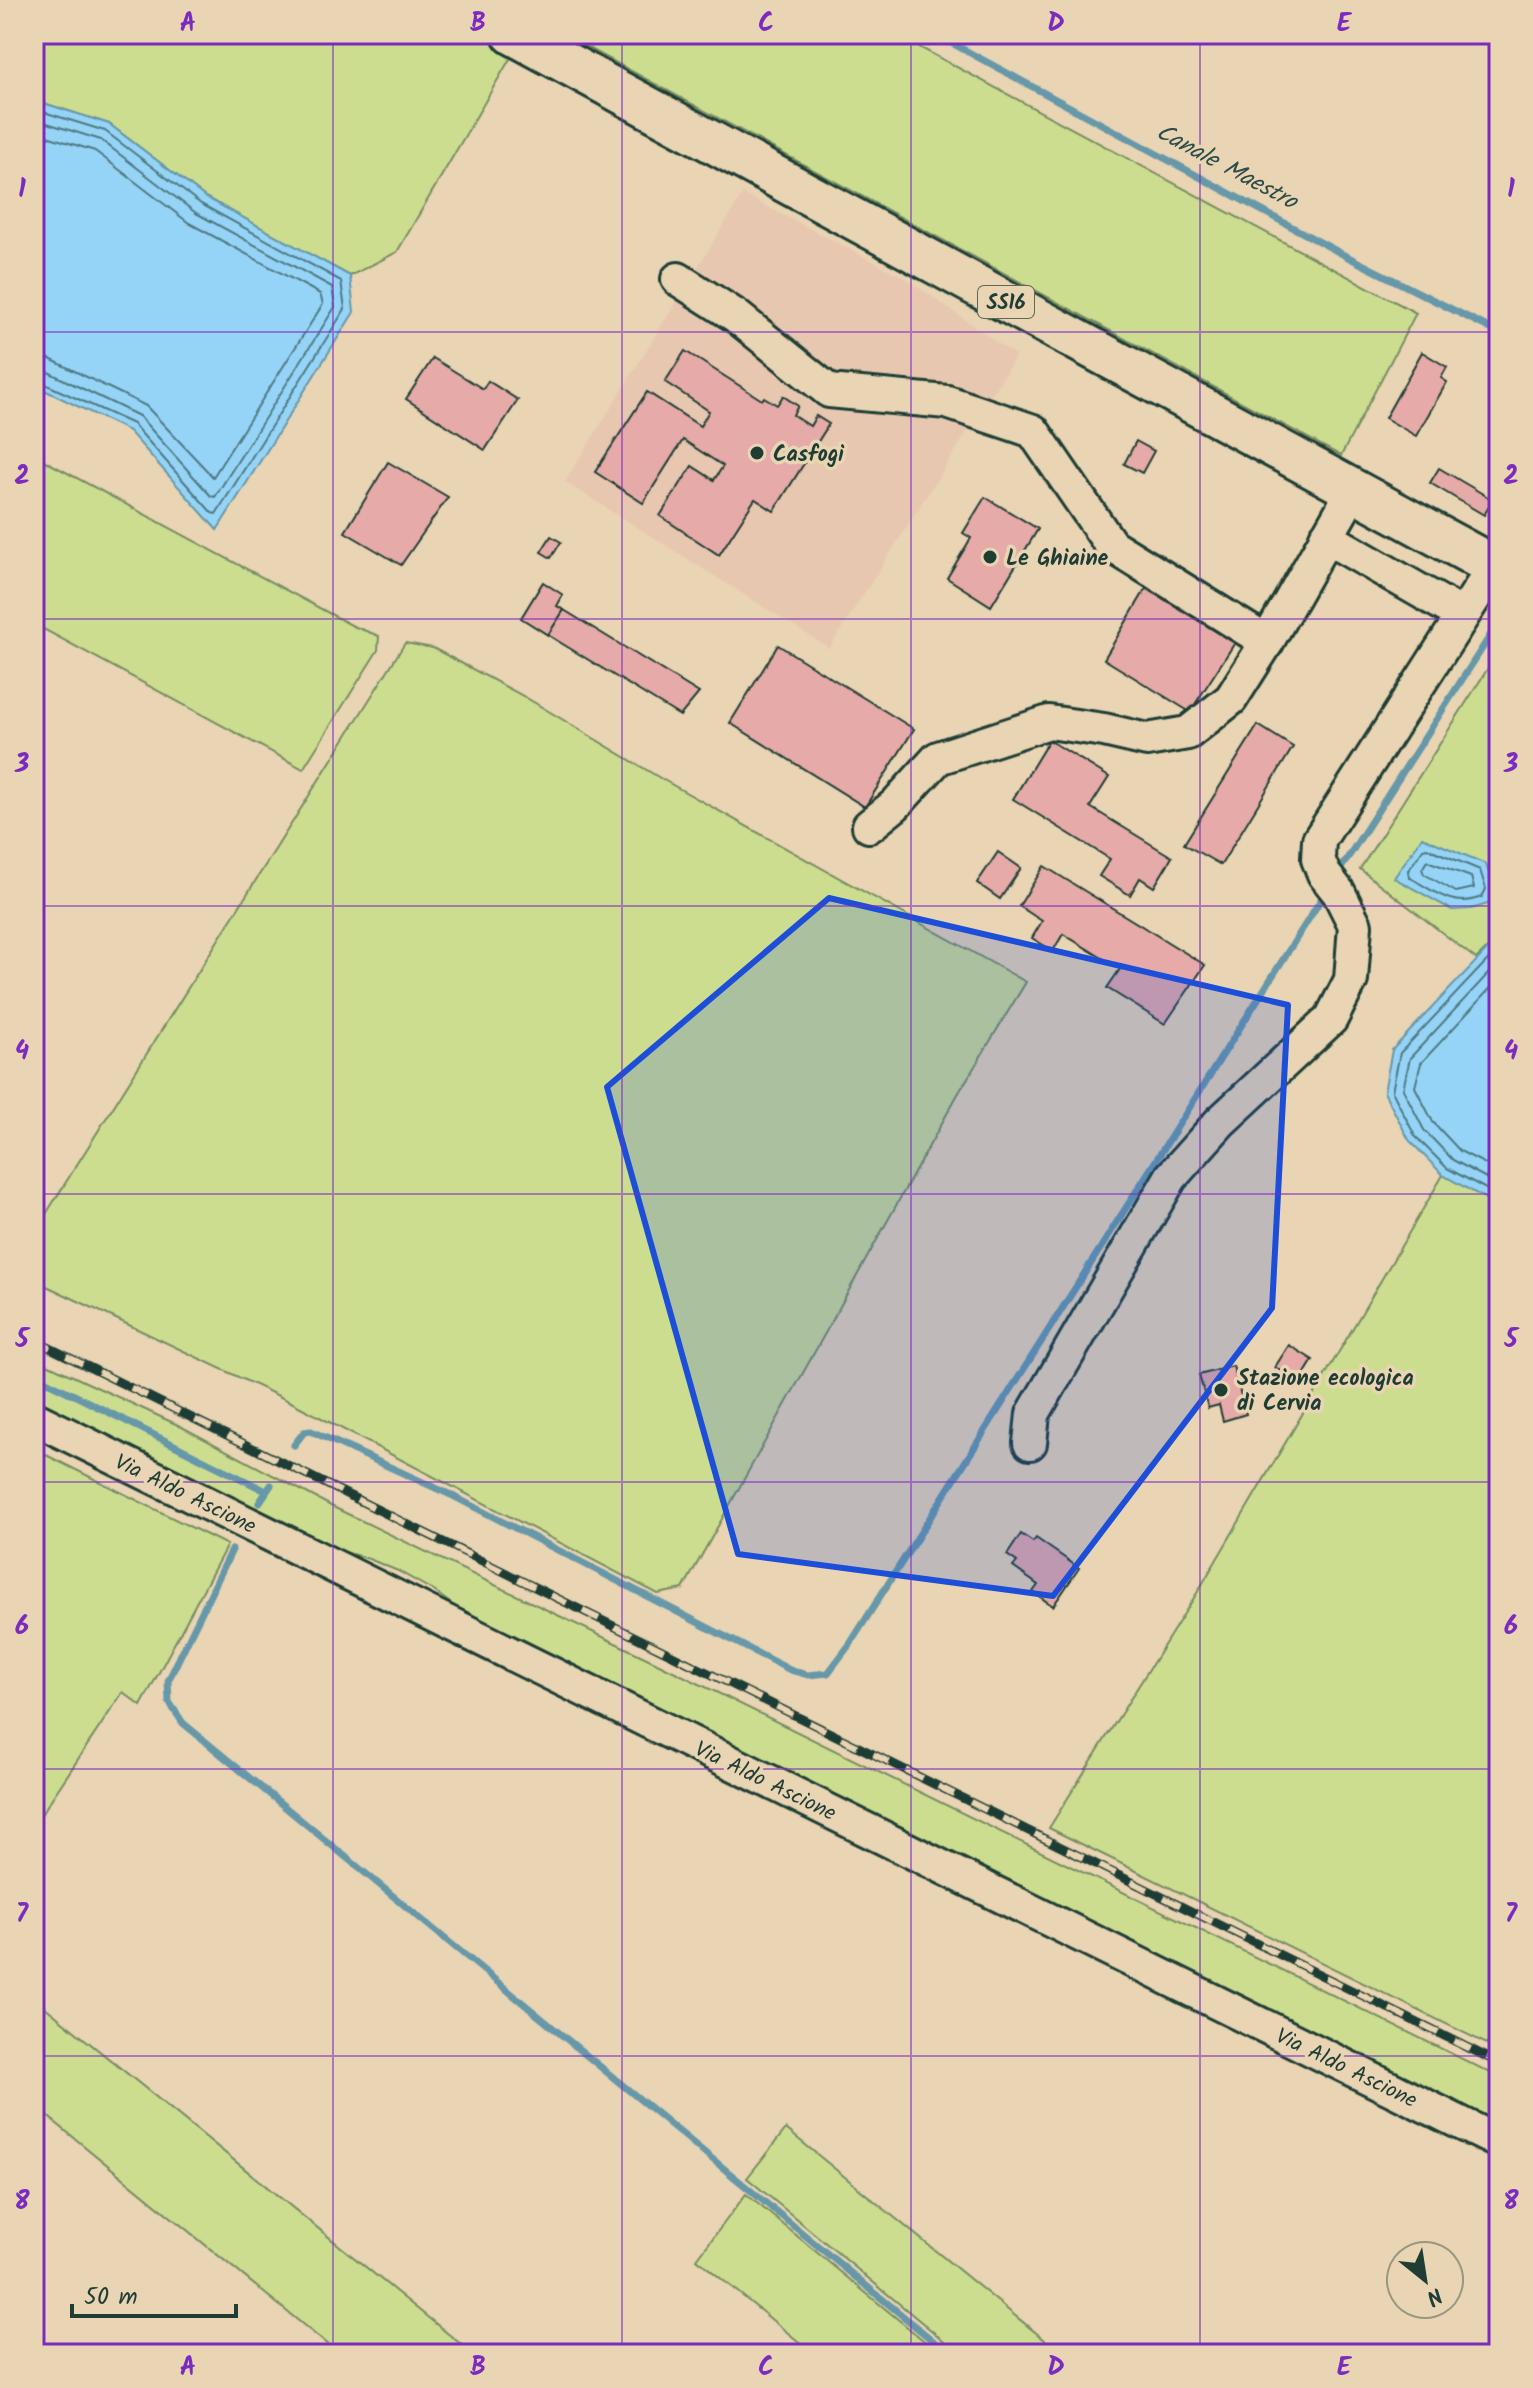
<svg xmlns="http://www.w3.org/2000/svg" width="1533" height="2388" viewBox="0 0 1533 2388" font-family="Kalam,sans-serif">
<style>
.built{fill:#e8c7b0}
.green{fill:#cddd90;stroke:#768d62;stroke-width:2}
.water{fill:#96d4f7;stroke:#6698a9;stroke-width:2}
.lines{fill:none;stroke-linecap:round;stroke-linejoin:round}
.shore{stroke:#4f7982;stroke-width:2}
.stream{stroke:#6698a9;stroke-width:7}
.building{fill:#e6aaa8;stroke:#1f3d34;stroke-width:2}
.minor-casing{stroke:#1f3d34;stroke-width:38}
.major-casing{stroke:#1f3d34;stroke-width:46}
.minor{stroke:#e9d4b3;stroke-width:32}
.major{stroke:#e9d4b3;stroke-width:40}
.rail-casing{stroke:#1f3d34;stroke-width:9}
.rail{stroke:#e9d4b3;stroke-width:6;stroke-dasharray:18;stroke-linecap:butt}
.marked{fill:#1d4ed8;fill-opacity:0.2;stroke:#1d4ed8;stroke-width:6;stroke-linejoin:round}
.grid{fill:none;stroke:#7b2cbf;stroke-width:2;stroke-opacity:0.55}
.poi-dot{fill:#1f3d34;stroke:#e9d4b3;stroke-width:3}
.labels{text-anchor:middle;stroke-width:7;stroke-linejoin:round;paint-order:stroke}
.shield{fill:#e9d4b3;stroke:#5c6a5a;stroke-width:2}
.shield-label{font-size:20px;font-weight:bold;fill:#1f3d34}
.poi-label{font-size:22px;font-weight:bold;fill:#1f3d34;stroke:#e9d4b3;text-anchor:start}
.street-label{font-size:22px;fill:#1f3d34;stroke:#e9d4b3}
.water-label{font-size:24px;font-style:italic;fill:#2b4c48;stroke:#e9d4b3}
.neatline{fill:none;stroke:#7b2cbf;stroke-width:3}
.grid-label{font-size:26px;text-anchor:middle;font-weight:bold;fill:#7b2cbf}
</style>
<rect width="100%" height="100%" fill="#e9d4b3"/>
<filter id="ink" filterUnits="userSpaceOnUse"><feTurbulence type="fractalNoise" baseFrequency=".0125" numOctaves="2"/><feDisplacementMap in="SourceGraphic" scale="16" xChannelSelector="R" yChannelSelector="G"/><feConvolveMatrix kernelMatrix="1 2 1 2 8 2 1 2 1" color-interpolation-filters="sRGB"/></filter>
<g filter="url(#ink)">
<polygon class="built" points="743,194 907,279 1016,356 829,648 565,482"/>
<g class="green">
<polygon points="34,34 480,34 514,52 397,252 350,276 205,197 109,124 34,100"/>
<polygon points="563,34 895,34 1416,313 1341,456"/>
<polygon points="34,455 353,626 379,636 378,650 303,769 34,624"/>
<polygon points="405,643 433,648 525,697 660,778 1026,982 958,1094 683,1589 658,1594 289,1401 34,1280 34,1233"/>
<polygon points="1499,651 1499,937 1476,959 1360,869"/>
<polygon points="1443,1175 1499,1206 1499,2050 1049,1828 1197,1593"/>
<polygon points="34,1358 180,1426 331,1506 657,1663 1499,2077 1499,2127 473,1620 434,1591 398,1571 369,1559 318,1544 34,1404"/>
<polygon points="34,1449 227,1545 141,1706 123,1692 34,1825"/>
<polygon points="34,1998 50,2011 473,2354 339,2354 34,2105"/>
<polygon points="786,2129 1062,2354 960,2354 747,2178"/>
<polygon points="746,2194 940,2354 814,2354 697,2259"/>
</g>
<g class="water">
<polygon points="34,100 109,124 205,197 350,276 354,312 217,530 129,431 34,385"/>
<polygon points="1422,837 1486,864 1494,891 1488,904 1471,909 1452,910 1394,878"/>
<polygon points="1499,937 1499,1206 1443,1175 1409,1140 1384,1092 1392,1050"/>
</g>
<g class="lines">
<g class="shore">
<polyline points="34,109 105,131 201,204 341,281 345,309 216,514 212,513 133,424 34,379"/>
<polyline points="34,119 101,140 196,213 332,287 335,307 215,497 211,496 139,416 44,370 34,368"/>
<polyline points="34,132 95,151 189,223 320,294 323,304 213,477 146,406 50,359 34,356"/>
<path d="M1427 848 1480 870 1486 889 1482 897C1453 909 1434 891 1409 877L1408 871 1423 849Z"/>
<polygon points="1427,861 1471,877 1474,888 1456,892 1424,874 1422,869"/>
<polyline points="1499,948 1400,1053 1392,1091 1415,1136 1447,1168 1499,1196"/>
<polyline points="1499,962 1410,1058 1403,1089 1424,1130 1453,1160 1499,1185"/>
<polyline points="1499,979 1421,1063 1415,1087 1433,1122 1460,1151 1499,1171"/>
</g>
<g class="stream">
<polyline points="935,34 1344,255 1499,333"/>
<polyline points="1336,876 1499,622"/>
<polyline points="34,1375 266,1491"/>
<polyline points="294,1445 304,1432 311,1431 451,1495 790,1670 808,1675 828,1673 850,1644 1327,890"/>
<polyline points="259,1503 271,1485"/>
<polyline points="232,1550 168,1681 169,1702 183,1723 949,2354"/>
</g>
</g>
<g class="building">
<polygon points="685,351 762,400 764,397 777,405 783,396 798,406 793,415 810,426 816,416 829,424 774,511 755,499 719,555 660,516 692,466 714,480 723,466 683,440 643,503 595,472 647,392 700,426 709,411 665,382"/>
<polygon points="1422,352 1447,367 1441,378 1447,382 1416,436 1385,418"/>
<polygon points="433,358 483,389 488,381 518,400 485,450 406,399"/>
<polygon points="1136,441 1154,451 1142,473 1124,464"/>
<polygon points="388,462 448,497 401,565 345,532"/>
<polygon points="1439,468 1493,500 1484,515 1430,483"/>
<polygon points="985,497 1038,529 991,606 947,578 971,538 963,533"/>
<polygon points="551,536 561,542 551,558 541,552"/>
<polygon points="543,582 563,595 557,606 564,610 548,635 521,618"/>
<polygon points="1147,587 1236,641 1190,712 1104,659"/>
<polygon points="564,610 699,693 680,716 548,635"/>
<polygon points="778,645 914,729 865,807 730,723"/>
<polygon points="1258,725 1293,747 1221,865 1184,844"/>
<polygon points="1049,740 1109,777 1090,807 1172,857 1154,887 1140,878 1130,895 1099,876 1110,859 1013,799"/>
<polygon points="998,852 1021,868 1000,899 977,883"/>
<polygon points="1044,866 1205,965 1165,1024 1107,988 1120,969 1063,934 1053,951 1032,938 1042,921 1019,906"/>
<polygon points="1289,1345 1313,1360 1299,1383 1275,1367"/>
<polygon points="1233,1366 1246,1414 1223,1421 1219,1405 1208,1408 1199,1375"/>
<polygon points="1021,1534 1033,1542 1036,1538 1079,1568 1053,1606 1033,1592 1038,1585 1013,1567 1017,1562 1007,1555"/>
</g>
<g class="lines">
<defs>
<g id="minor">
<polyline points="678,279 736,316 829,391 947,402 1033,431 1111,545 1267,642 1353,491"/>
<polyline points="1326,537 1462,615"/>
<polyline points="869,826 895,805 938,758 1049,722 1104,730 1147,740 1188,733 1231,699 1267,642"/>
<polyline points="34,1418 1499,2142"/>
<polyline points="1030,1443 1033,1414 1171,1177 1220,1122 1331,1019 1351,980 1355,925 1339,893 1324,874 1318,859 1319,840 1494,567"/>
</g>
<polyline id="major" points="513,34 1499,569"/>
</defs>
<use href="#minor" class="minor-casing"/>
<use href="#major" class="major-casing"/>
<use href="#minor" class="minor"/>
<use href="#major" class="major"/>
<defs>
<polyline id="rail" points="34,1340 1499,2063"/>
</defs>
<use href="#rail" class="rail-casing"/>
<use href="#rail" class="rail"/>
</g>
</g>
<path class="marked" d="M829 898 1288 1005 1272 1308 1053 1596 738 1554 607 1087Z"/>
<path class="grid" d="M333 34V2354M622 34V2354M911 34V2354M1200 34V2354M34 332H1499M34 619H1499M34 906H1499M34 1194H1499M34 1482H1499M34 1769H1499M34 2056H1499"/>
<g class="poi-dot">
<circle cx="757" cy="453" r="8"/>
<circle cx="990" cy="557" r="8"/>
<circle cx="1221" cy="1390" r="8"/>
</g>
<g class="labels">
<rect class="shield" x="978" y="286" width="56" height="32" rx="6"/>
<g class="shield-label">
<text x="1006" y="309">SS16</text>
</g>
<g class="poi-label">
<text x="773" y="461">Casfogi</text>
<text x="1006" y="565">Le Ghiaine</text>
<text x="1237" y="1385">Stazione ecologica<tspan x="1237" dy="25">di Cervia</tspan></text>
</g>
<g class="street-label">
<text transform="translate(186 1493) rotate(26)" y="8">Via Aldo Ascione</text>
<text transform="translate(766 1780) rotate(26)" y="8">Via Aldo Ascione</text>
<text transform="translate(1347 2067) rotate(26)" y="8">Via Aldo Ascione</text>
</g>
<g class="water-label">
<text transform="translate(1227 166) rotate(28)" y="8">Canale Maestro</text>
</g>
</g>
<rect width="1533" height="2388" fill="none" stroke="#e9d4b3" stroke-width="88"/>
<g transform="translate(1425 2280) rotate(150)"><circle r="38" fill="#e9d4b3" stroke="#989880" stroke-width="2"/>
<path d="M0-6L14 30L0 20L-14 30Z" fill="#1f3d34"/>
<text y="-12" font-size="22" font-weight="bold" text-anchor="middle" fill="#1f3d34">N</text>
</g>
<path d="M72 2304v12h164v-12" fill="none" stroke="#1f3d34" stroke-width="4"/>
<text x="84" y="2304" font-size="24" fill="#1f3d34" stroke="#e9d4b3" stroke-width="6" paint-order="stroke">50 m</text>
<rect x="44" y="44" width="1445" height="2300" class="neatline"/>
<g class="grid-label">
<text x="188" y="31">A</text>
<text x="478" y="31">B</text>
<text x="766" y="31">C</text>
<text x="1056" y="31">D</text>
<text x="1344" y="31">E</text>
<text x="22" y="197">1</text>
<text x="1511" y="197">1</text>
<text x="22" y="484">2</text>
<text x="1511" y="484">2</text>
<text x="22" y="772">3</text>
<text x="1511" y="772">3</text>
<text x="22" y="1059">4</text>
<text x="1511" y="1059">4</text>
<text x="22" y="1347">5</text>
<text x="1511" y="1347">5</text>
<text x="22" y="1634">6</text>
<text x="1511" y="1634">6</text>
<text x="22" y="1922">7</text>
<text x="1511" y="1922">7</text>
<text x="22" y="2209">8</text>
<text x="1511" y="2209">8</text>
<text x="188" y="2375">A</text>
<text x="478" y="2375">B</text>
<text x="766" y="2375">C</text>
<text x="1056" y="2375">D</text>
<text x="1344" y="2375">E</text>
</g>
</svg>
